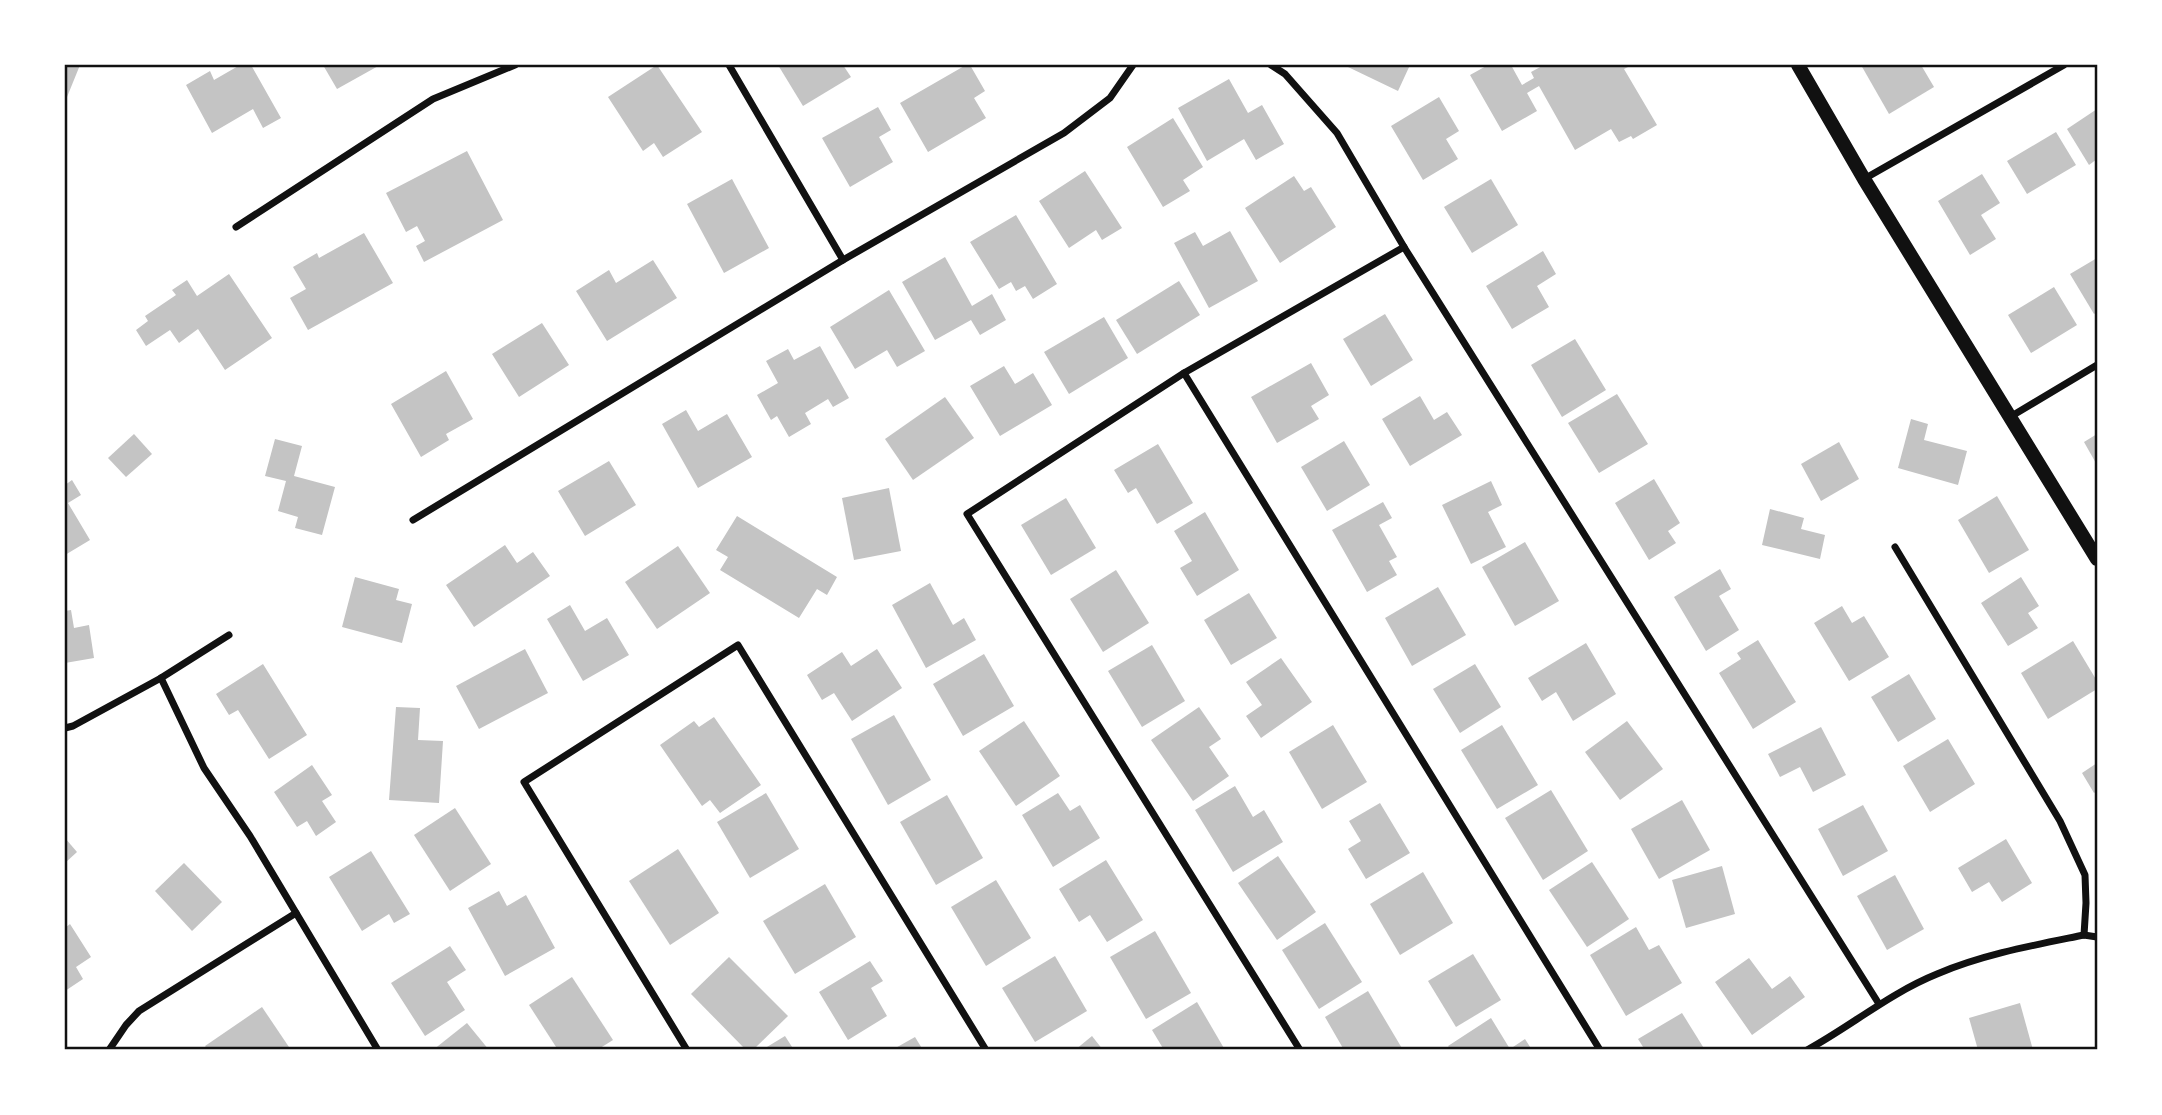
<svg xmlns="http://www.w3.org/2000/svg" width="2162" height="1115" viewBox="0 0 2162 1115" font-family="'PT Sans Narrow',sans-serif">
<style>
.building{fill:#c4c4c4}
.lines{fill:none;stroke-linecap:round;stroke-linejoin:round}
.minor{stroke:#111;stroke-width:7}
.secondary{stroke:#111;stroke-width:14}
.neatline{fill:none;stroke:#111;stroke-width:2.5}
</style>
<rect width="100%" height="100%" fill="#fff"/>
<g class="building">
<polygon points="65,65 80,65 65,102"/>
<polygon points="240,65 251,65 281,118 263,128 253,109 212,133 186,85 210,71 214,80"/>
<polygon points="323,65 380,65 337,89"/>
<polygon points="657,65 702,132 663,157 654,143 643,151 608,97"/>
<polygon points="778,65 843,65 851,77 803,106"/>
<polygon points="966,65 970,65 985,91 974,98 986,118 928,152 900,103"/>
<polygon points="1349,65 1410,65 1398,91 1348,67"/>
<polygon points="1488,65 1511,65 1522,85 1534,78 1531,72 1544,65 1632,65 1624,69 1657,125 1633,139 1631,136 1619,142 1611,129 1575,150 1539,86 1527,93 1537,111 1502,131 1470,75"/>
<polygon points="1861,65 1921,65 1934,87 1889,114"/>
<polygon points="1229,79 1248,113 1262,105 1284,144 1256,160 1244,139 1207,161 1178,108"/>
<polygon points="1439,97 1459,131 1446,139 1458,159 1423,180 1391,126"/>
<polygon points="878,107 891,130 879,137 893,162 850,187 822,138"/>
<polygon points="2097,109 2097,159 2089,165 2067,129"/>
<polygon points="1173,118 1203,167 1183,180 1190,191 1163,207 1127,147"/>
<polygon points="2056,132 2076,165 2027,194 2007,161"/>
<polygon points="467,151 503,220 424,262 416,246 425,241 417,226 406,232 386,193"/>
<polygon points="1085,171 1122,228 1102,240 1096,230 1069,248 1039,201"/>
<polygon points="1982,174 2000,203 1981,215 1996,239 1970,255 1938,201"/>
<polygon points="1294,176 1304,191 1311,187 1336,227 1280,263 1245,208"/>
<polygon points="732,179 769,248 724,273 687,204"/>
<polygon points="1491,179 1518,225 1472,253 1444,207"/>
<polygon points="1016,215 1057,284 1033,299 1025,286 1016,291 1011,282 999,289 970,242"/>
<polygon points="1230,231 1258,281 1209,308 1174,243 1195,232 1203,246"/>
<polygon points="364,233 393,283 308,330 290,298 306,289 293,267 317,253 319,258"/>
<polygon points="1543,251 1556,274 1537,286 1549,307 1512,329 1486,286"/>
<polygon points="945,257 972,306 992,294 1006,320 980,335 971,320 935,340 902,282"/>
<polygon points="2097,258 2097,312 2094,314 2070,274"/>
<polygon points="653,260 677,298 607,341 576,291 609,270 616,283"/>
<polygon points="229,274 272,338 225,370 198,329 179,343 170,330 146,346 136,330 148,321 145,316 176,295 172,290 187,280 197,296"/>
<polygon points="1179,281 1200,315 1137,354 1116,320"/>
<polygon points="2054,287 2077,325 2031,353 2008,315"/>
<polygon points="889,290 925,351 897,367 887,350 855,369 830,327"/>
<polygon points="1385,314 1413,360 1371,386 1343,339"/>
<polygon points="1104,317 1128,358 1069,394 1044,352"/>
<polygon points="542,323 569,365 519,397 492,354"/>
<polygon points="1575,339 1606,390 1562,417 1531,365"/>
<polygon points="820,346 849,398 833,407 828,399 805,413 811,424 789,437 777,416 771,420 757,395 778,383 766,361 788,349 794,360"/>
<polygon points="1311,363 1329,395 1311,406 1319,419 1277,443 1251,397"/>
<polygon points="1004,366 1015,384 1033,373 1052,405 1000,436 970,386"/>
<polygon points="446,371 473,419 446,434 449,440 421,457 391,404"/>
<polygon points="1617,394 1648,444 1599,473 1568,423"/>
<polygon points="1420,396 1434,420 1447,412 1462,435 1410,466 1382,419"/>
<polygon points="945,397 974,438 913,480 885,439"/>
<polygon points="686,410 698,431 727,414 752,457 698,488 662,424"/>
<polygon points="1911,419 1928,424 1924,440 1967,451 1958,485 1898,468"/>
<polygon points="134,434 152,454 126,477 108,458"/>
<polygon points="2097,434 2097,465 2084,442"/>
<polygon points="275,439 302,446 294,476 335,487 322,535 295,528 298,517 278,511 286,481 265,476"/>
<polygon points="1344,441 1370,485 1327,511 1301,467"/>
<polygon points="1839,442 1859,479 1821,501 1801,464"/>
<polygon points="1158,444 1193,503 1157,524 1136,488 1128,493 1114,470"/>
<polygon points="609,461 636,505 585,536 558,491"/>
<polygon points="1654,479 1680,523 1668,531 1676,543 1649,560 1615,503"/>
<polygon points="72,480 81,495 68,503 90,540 65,555 65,485"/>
<polygon points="1491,481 1502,505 1488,512 1506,547 1471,564 1442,505"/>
<polygon points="889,488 901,551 854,560 842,498"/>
<polygon points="1997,496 2029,550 1989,573 1958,520"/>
<polygon points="1066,498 1096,548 1051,575 1021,525"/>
<polygon points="1383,502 1392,518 1379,525 1397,557 1389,561 1397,575 1367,592 1332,530"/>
<polygon points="1770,509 1804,518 1801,529 1825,535 1820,559 1762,545"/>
<polygon points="1205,512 1239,570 1197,596 1180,568 1192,561 1174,531"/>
<polygon points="737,516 837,577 827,595 817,589 799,618 720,570 728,557 716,550"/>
<polygon points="1525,542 1559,601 1515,626 1482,567"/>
<polygon points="505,545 517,563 533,552 550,576 474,627 446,585"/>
<polygon points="678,546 710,593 657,629 625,582"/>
<polygon points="1720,569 1731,589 1719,596 1739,630 1706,651 1674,597"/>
<polygon points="1116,570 1149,623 1103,652 1070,599"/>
<polygon points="355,577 399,589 396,600 412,604 402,643 342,627"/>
<polygon points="2021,577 2039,606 2028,613 2038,628 2008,646 1981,603"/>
<polygon points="930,583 953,625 964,618 976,640 926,668 892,605"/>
<polygon points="1438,587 1466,635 1412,666 1385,618"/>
<polygon points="1249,593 1277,638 1231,665 1204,620"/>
<polygon points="570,605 585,631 607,618 629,655 583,681 547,619"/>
<polygon points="1842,606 1852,623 1864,616 1889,657 1849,681 1814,623"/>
<polygon points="71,610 74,628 89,625 94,658 65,663 65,611"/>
<polygon points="1758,640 1796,702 1753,729 1719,673 1741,659 1737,653"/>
<polygon points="2073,641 2097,681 2097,689 2048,719 2021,673"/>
<polygon points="1586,643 1616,694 1573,721 1556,692 1542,701 1528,678"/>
<polygon points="1152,645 1185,701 1142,727 1108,671"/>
<polygon points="525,649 548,693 479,729 456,686"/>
<polygon points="877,649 902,688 852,721 834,693 822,700 807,675 842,652 851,666"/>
<polygon points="984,654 1014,706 963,736 933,684"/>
<polygon points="1281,658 1312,702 1261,738 1246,716 1262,705 1246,682"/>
<polygon points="263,664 307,735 269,759 238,710 229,715 216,694"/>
<polygon points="1475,664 1501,707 1460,733 1433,689"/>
<polygon points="1909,674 1936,719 1898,742 1871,697"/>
<polygon points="396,707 420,708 418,740 443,741 439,803 389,800"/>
<polygon points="1199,707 1221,739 1209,747 1229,776 1193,801 1151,740"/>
<polygon points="894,715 931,780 888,805 851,739"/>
<polygon points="714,717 761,785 720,813 710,800 702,806 660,745 694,721 699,727"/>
<polygon points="1024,721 1060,776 1016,806 979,751"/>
<polygon points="1627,721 1663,769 1620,800 1585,752"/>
<polygon points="1333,725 1367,782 1322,809 1289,752"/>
<polygon points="1502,725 1538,785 1497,809 1461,750"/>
<polygon points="1821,727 1846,775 1813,792 1800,767 1780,777 1768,754"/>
<polygon points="1948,739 1975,784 1930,812 1903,766"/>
<polygon points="2097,763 2097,791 2094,793 2082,773"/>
<polygon points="312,765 332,795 322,801 336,822 316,836 307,821 297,827 274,792"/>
<polygon points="1235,786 1253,817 1264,810 1283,842 1233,872 1195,810"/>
<polygon points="1551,790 1588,851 1543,880 1505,818"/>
<polygon points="766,793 799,849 750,878 717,822"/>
<polygon points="1058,793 1070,811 1080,805 1100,838 1053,867 1022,815"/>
<polygon points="947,795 983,858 936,885 900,822"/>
<polygon points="1682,800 1710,850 1659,879 1631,829"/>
<polygon points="1380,803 1410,853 1366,879 1348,849 1361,841 1349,821"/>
<polygon points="1863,805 1888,851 1843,876 1818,829"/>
<polygon points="455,808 491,864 450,891 414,835"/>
<polygon points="65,838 77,852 65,863"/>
<polygon points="2006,839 2032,883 2002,902 1989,882 1972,892 1958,868"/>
<polygon points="678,849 719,913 670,945 629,881"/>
<polygon points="371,851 410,914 394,923 389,914 362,931 329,877"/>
<polygon points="1278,856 1316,912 1277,940 1238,883"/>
<polygon points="1106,860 1143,920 1107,942 1090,915 1079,922 1059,889"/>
<polygon points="1592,862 1629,919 1587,947 1549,890"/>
<polygon points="184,863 222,902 192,931 155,891"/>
<polygon points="1722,866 1735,914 1686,928 1672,880"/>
<polygon points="1423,872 1453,923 1400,955 1370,904"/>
<polygon points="1895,875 1924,929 1887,950 1857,896"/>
<polygon points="996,880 1031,938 986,966 951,907"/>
<polygon points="825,884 856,937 795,974 763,921"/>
<polygon points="499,891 507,906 526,895 555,948 505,976 468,908"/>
<polygon points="1325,923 1362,982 1319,1009 1282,950"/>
<polygon points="70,924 91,957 76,967 83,979 65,991 65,928"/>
<polygon points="1636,927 1649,950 1659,945 1682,983 1626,1016 1590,955"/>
<polygon points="1155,931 1191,993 1146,1019 1110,957"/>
<polygon points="450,946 466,970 447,982 465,1010 425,1036 391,983"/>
<polygon points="1473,954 1501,1000 1456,1027 1428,981"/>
<polygon points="1055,956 1087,1011 1035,1042 1002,988"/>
<polygon points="729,957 788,1016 753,1050 746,1050 691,994"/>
<polygon points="1749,958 1772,989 1790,976 1805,997 1752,1035 1715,982"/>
<polygon points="870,961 883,981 871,988 887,1016 848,1040 819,992"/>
<polygon points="572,977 613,1040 597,1050 558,1050 529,1005"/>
<polygon points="1368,991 1403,1050 1344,1050 1325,1017"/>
<polygon points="1197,1002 1225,1050 1164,1050 1152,1030"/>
<polygon points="2020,1003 2033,1050 1978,1050 1969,1018"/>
<polygon points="262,1007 291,1050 208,1050 205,1046"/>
<polygon points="1682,1013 1705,1050 1645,1050 1638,1039"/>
<polygon points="1491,1018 1510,1049 1525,1039 1532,1050 1451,1050 1448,1046"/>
<polygon points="467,1023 489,1050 433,1050"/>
<polygon points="785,1036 794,1050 762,1050"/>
<polygon points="1092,1036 1103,1050 1075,1050"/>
<polygon points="915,1037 923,1050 892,1050"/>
</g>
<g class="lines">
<g class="minor">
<polyline points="729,65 843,260"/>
<polyline points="1271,65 1285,74 1337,133 1404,247 1879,1004"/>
<polyline points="1864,179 2064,65"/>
<polyline points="236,227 433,99 515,65"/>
<polyline points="1184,373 1600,1050"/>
<polyline points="2010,417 2097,365"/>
<polyline points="413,520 843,260 1064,133 1110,98 1133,65"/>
<polyline points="1895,547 2060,821 2085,875 2086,903 2084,935"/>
<polyline points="161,678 204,768 250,836 378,1050"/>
<polyline points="65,728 73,726 161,678 229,635"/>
<polyline points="109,1050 126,1025 139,1011 296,913"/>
<polyline points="687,1050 524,782 738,645 986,1050"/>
<polyline points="1300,1050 967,514 1184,373 1404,247"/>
<path d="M1807 1050C1851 1026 1890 993 1937 974 1984 954 2035 945 2084 935L2097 937"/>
</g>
<polyline class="secondary" points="1798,65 1864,179 2097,559"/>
</g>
<rect width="2162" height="1115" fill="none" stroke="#ffffff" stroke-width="133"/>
<rect x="66" y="66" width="2030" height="982" class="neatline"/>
</svg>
